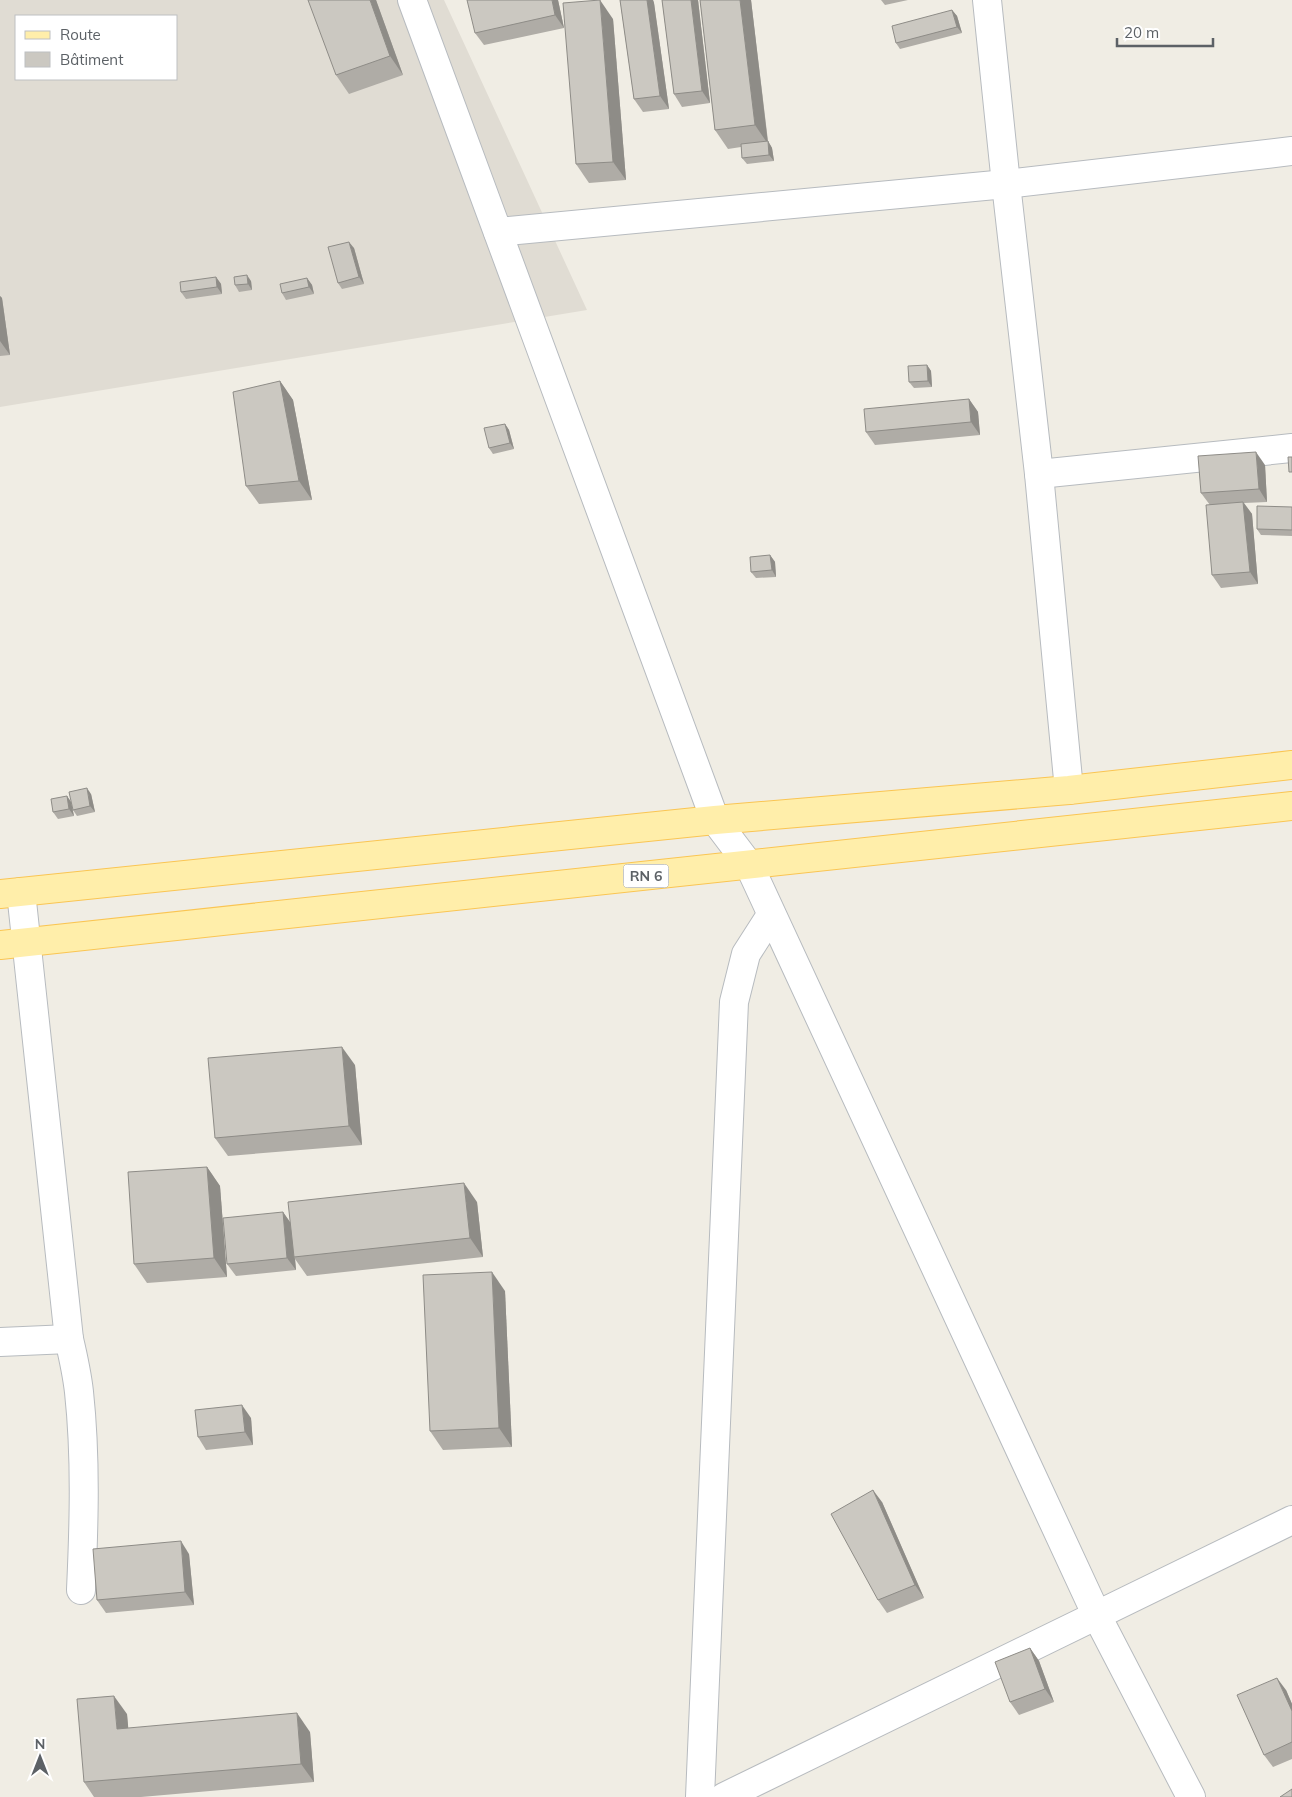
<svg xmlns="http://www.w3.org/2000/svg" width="1292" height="1797" viewBox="0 0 1292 1797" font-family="Mulish,sans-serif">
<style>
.education{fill:#e0dcd3;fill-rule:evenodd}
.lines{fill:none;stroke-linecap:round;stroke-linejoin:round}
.minor-casing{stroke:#b7bbbf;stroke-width:30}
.major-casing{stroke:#fac553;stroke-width:30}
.minor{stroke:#fff;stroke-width:28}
.major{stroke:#fea;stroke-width:28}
.wall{fill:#afaca6}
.shaded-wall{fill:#8e8c87}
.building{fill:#cbc8c1;stroke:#8e8c87}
.labels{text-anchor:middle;stroke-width:4;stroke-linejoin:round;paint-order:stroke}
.shield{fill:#fff;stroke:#8d9094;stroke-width:1}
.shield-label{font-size:14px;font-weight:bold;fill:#5c6166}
</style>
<rect width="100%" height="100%" fill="#f0ede4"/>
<path class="education" d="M0 0H444L587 310 0 407ZM16 16H176V79H16Z"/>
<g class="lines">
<defs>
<g id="minor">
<polyline points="412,0 715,820 749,865 1097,1616 1191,1797"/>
<polyline points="987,0 1006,184 1039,474 1069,790"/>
<polyline points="498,232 1006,184 1292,151"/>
<polyline points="1039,474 1292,448"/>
<path d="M21 892 69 1339C73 1356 77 1374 79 1392 86 1457 84 1524 81 1590"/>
<polyline points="0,1342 69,1339"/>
<polyline points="700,1797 734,1002 746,954 771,915"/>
<polyline points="724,1797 1292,1520"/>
</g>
<g id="major">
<polyline points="0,894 715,820 1069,790 1292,765"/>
<polyline points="0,945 1292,806"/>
</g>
</defs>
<use href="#minor" class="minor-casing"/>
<use href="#major" class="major-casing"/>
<use href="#minor" class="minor"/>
<use href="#major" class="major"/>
</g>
<g class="wall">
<polygon points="376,0 403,75 349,94 336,75"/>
<polygon points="558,0 564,28 484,45 475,33"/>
<polygon points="620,0 653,0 654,3 669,109 643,112 634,99"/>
<polygon points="662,0 698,0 710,103 682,107 674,94"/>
<polygon points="700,0 751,0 768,141 772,148 774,161 747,164 742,158 741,147 728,149 715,130"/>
<polygon points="881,0 908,0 885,5"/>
<polygon points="952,10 957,16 962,33 900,49 896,43"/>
<polygon points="613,19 626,180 589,183 576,164"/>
<polygon points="354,248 364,284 342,289 338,283"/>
<polygon points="216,277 221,284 222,294 186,299 181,292"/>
<polygon points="307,278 312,285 314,294 286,300 282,293"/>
<polygon points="251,281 252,290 239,292 235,285"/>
<polygon points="0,296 2,298 10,355 0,356"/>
<polygon points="927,365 931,371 932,387 914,388 909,382"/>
<polygon points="280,381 293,400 312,500 259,504 246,486"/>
<polygon points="969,399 978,412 980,435 875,445 866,432"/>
<polygon points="505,424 509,430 514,449 493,454 489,448"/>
<polygon points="1265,465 1267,502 1244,503 1252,514 1258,584 1221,588 1212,575 1210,505 1201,493"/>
<polygon points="1292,507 1292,536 1261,535 1257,529"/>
<polygon points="770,555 775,562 776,577 756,578 751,572"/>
<polygon points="91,794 95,812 77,816 73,810"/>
<polygon points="67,796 71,802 74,816 58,819 53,812"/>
<polygon points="355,1065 362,1145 228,1156 215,1138"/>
<polygon points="207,1167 220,1186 227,1277 147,1283 134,1264"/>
<polygon points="477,1202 483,1257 307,1276 295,1259 296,1270 236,1276 227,1264 283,1212 290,1222"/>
<polygon points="505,1291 512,1447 443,1450 430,1431"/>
<polygon points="251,1418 253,1445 206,1450 198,1437"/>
<polygon points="882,1502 924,1598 887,1613 878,1600"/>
<polygon points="189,1554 194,1605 106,1613 97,1600"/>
<polygon points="1030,1648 1039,1661 1054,1702 1019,1715 1010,1702"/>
<polygon points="1286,1690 1292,1704 1292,1759 1273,1767 1264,1755"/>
<polygon points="127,1714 128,1728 310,1732 314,1782 141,1797 94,1797 84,1782"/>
</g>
<g class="shaded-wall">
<polygon points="370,0 376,0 403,75 390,56"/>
<polygon points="552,0 558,0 564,28 555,15"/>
<polygon points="600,0 613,19 626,180 613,162"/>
<polygon points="647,0 653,0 654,3 669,109 660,96"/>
<polygon points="691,0 698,0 710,103 702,91"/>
<polygon points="740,0 751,0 768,144 755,125"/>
<polygon points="952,10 957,16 962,33 957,27"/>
<polygon points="768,141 772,148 774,161 769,155"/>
<polygon points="349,242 354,248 364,284 359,277"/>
<polygon points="247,275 251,281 252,290 248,284"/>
<polygon points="216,277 221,284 222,294 217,287"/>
<polygon points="307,278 312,285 314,294 309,287"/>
<polygon points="0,296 2,298 10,355 0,341"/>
<polygon points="927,365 931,371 932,387 928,381"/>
<polygon points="280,381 293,400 312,500 299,481"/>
<polygon points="969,399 978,412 980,435 971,422"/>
<polygon points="505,424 509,430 514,449 510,443"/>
<polygon points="1256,452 1265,465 1267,502 1259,489"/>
<polygon points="1243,502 1252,514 1258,584 1250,572"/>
<polygon points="770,555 775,562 776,577 772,570"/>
<polygon points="87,788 91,794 95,812 90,806"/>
<polygon points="67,796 71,802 74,816 69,809"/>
<polygon points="342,1047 355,1065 362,1145 349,1126"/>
<polygon points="207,1167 220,1186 227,1277 214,1258"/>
<polygon points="464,1183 477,1202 483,1257 470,1238"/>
<polygon points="283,1212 292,1225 294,1257 295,1259 296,1270 287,1258"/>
<polygon points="492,1272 505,1291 512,1447 499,1428"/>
<polygon points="242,1405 251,1418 253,1445 245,1432"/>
<polygon points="873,1490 882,1502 924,1598 915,1585"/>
<polygon points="181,1541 189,1554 194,1605 185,1592"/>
<polygon points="1030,1648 1039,1661 1054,1702 1045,1689"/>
<polygon points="1277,1678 1286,1690 1292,1704 1292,1711"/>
<polygon points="114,1696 127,1714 130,1747 117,1729"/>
<polygon points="297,1713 310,1732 314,1782 301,1764"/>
</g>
<g class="building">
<polygon points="308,0 370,0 390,56 336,75"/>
<polygon points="467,0 552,0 555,15 475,33"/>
<polygon points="600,0 613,162 576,164 563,3"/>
<polygon points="620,0 647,0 660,96 634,99"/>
<polygon points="662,0 691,0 702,91 674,94"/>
<polygon points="700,0 740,0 755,125 715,130"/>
<polygon points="952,10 957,27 896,43 892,26"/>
<polygon points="768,141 769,155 742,158 741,144"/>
<polygon points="349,242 359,277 338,283 328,247"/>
<polygon points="247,275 248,284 235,285 234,277"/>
<polygon points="216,277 217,287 181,292 180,282"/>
<polygon points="307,278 309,287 282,293 280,284"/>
<polygon points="927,365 928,381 909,382 908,366"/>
<polygon points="280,381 299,481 246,486 233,392"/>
<polygon points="969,399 971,422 866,432 864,409"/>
<polygon points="505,424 510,443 489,448 484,428"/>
<polygon points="1256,452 1259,489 1201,493 1198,456"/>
<polygon points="1288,457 1292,457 1292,472 1289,472"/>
<polygon points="1243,502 1250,572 1212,575 1206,505"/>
<polygon points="1257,506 1292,507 1292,530 1257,529"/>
<polygon points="770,555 772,570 751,572 750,557"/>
<polygon points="87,788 90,806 73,810 69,792"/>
<polygon points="67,796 69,809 53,812 51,799"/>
<polygon points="342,1047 349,1126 215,1138 208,1058"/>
<polygon points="207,1167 214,1258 134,1264 128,1172"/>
<polygon points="464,1183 470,1238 294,1257 288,1202"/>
<polygon points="283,1212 287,1258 227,1264 223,1218"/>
<polygon points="492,1272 499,1428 430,1431 423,1275"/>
<polygon points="242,1405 245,1432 198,1437 195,1410"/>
<polygon points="873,1490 915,1585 878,1600 831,1514"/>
<polygon points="181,1541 185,1592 97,1600 93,1549"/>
<polygon points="1030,1648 1045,1689 1010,1702 995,1662"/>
<polygon points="1277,1678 1292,1711 1292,1742 1264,1755 1237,1695"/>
<polygon points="114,1696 117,1729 297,1713 301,1764 84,1782 77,1699"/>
<polygon points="1292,1789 1292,1797 1280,1797"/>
</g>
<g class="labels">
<rect class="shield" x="623.5" y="864.5" width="45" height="23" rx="4"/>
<g class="shield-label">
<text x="646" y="881">RN 6</text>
</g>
</g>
<rect x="15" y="15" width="162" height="65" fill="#ffffff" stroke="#bec0c2"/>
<rect x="25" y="31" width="25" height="8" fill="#ffeeaa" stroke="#bec0c2"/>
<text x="60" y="40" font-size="15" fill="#5c6166">Route</text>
<rect x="25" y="52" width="25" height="15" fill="#cbc8c1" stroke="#bec0c2"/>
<text x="60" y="65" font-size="15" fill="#5c6166">Bâtiment</text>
<g transform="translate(40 1757)" stroke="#ffffff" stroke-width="4" paint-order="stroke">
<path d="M0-4L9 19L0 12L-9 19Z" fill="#5c6166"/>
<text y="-8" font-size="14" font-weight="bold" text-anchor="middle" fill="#5c6166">N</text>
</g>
<path d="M1117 38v8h96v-8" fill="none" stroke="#5c6166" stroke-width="2.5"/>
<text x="1124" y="38" font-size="15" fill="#5c6166" stroke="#ffffff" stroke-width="4" paint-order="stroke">20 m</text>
</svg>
